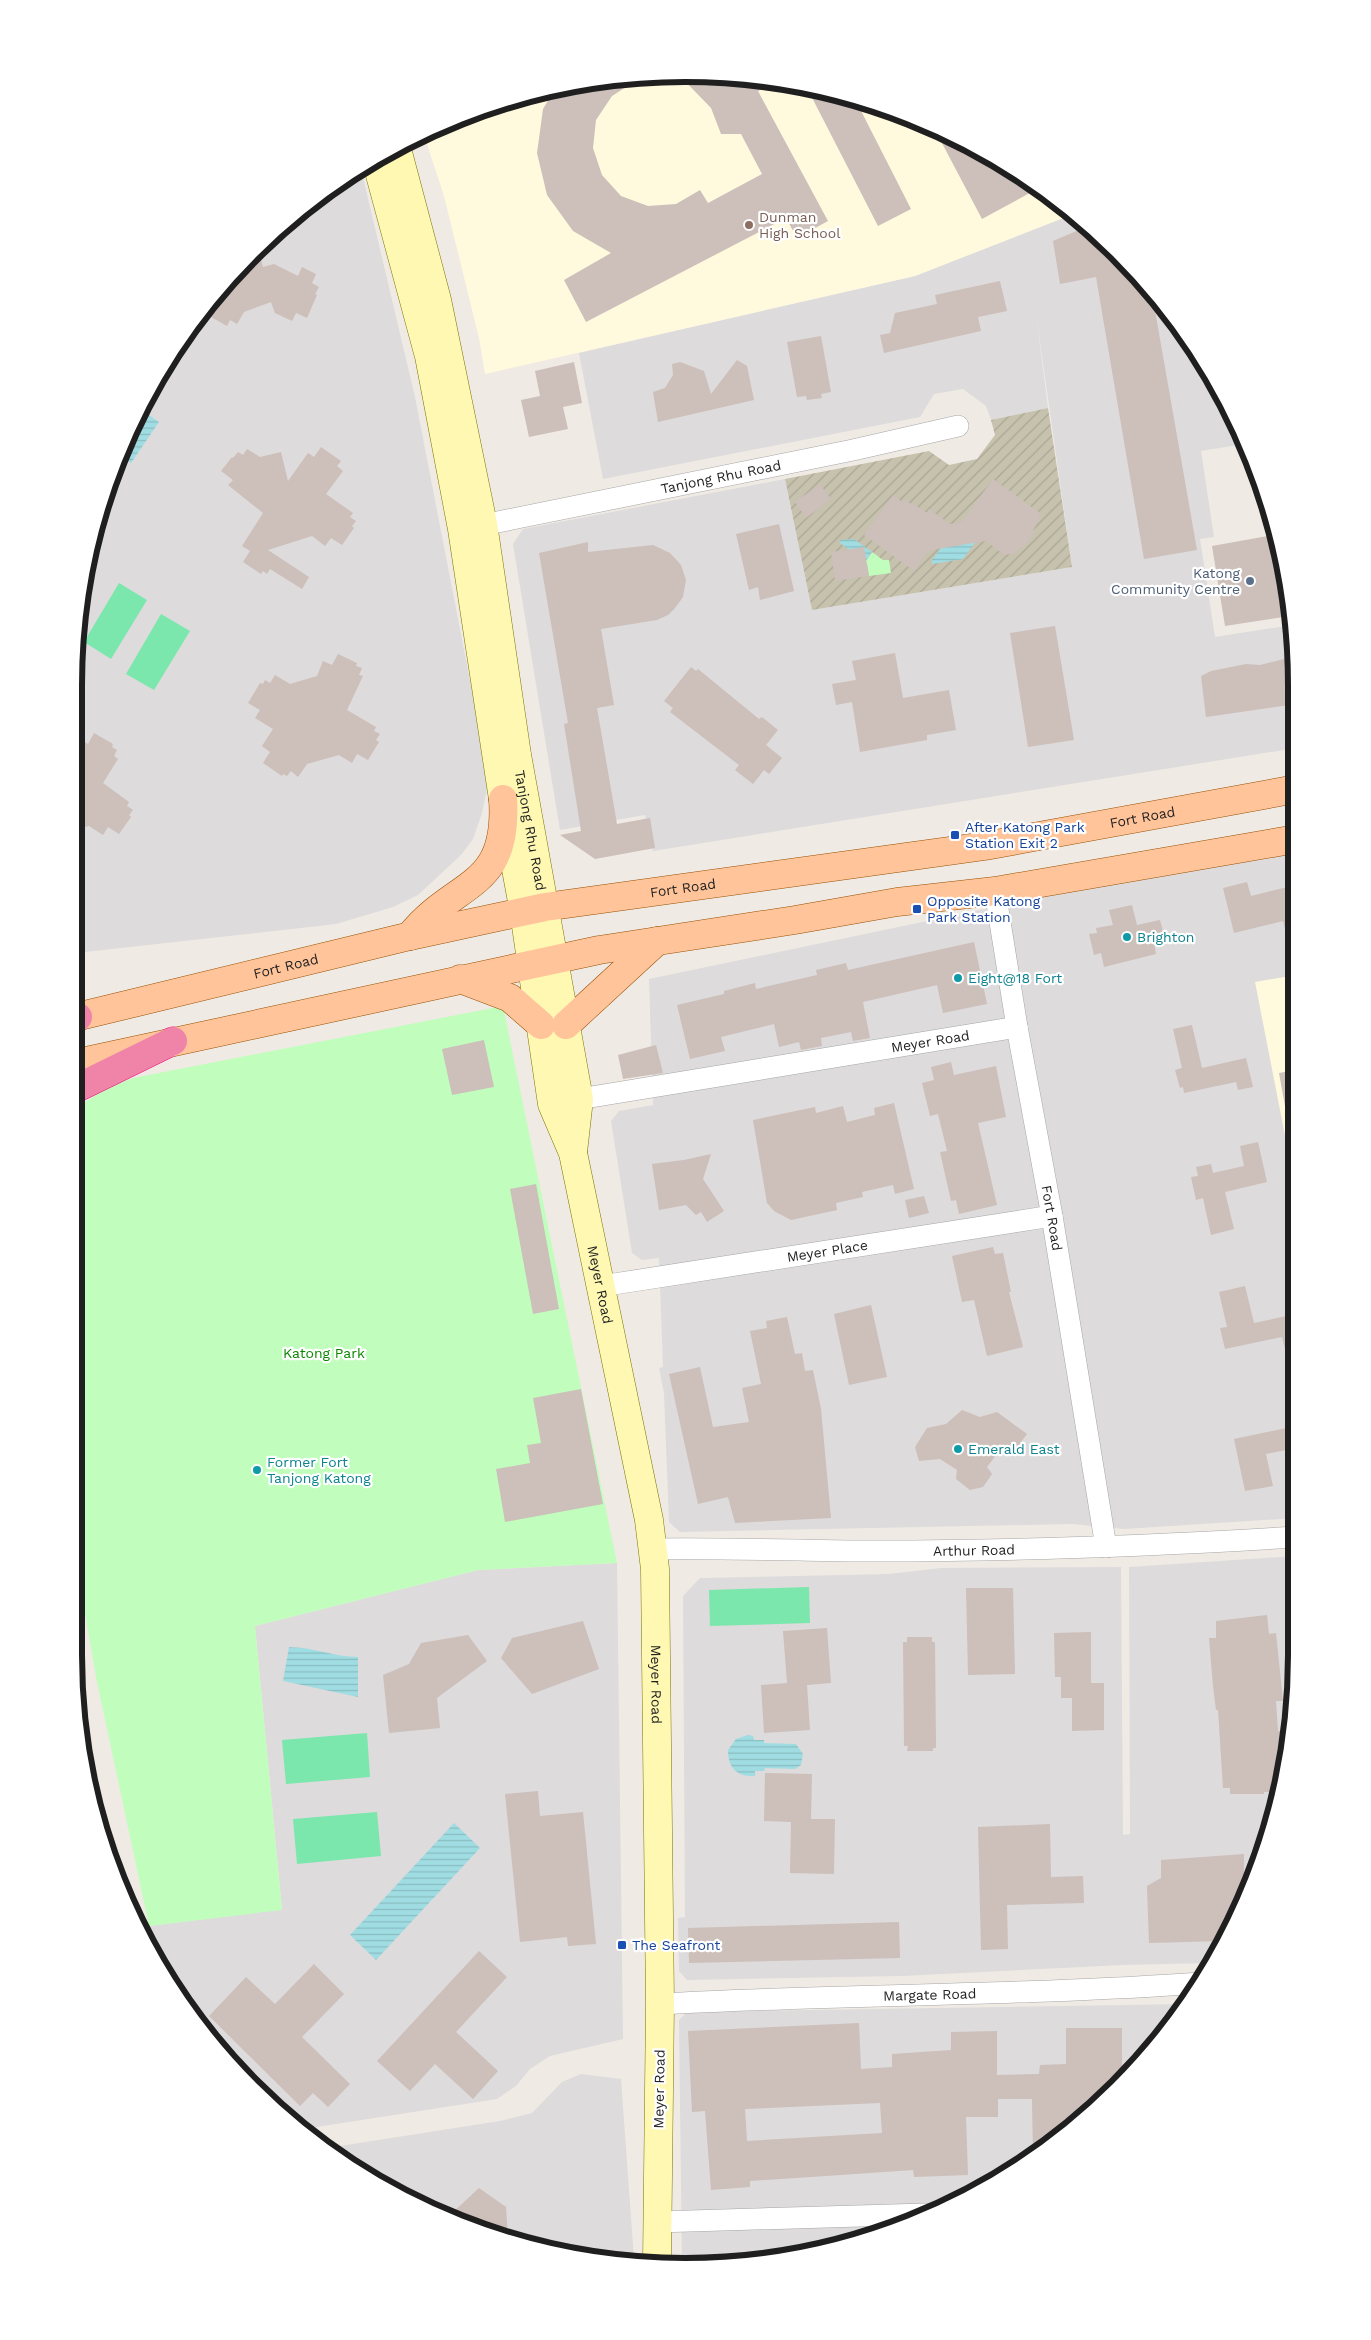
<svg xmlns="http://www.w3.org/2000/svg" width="1371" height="2340" viewBox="0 0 1371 2340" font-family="'Work Sans',sans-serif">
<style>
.residential{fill:#dddbdc}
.education{fill:#fffade}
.construction{fill:url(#construction-furrows)}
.park{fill:#c1febd}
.pitch{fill:#7be7ad}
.water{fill:url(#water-rules)}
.building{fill:#cdbfba;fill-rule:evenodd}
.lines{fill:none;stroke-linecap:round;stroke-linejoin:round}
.street-casing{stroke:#a6a6a6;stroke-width:22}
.secondary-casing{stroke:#7b7600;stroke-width:29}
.primary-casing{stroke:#995000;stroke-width:29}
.highway-casing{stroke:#eb147e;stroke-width:29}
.street{stroke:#fff;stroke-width:21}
.secondary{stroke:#fff8b3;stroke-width:28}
.primary{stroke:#ffc49a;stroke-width:28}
.highway{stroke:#ef84a8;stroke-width:28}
.education-dot{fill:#8d6e63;stroke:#fff;stroke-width:2}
.service-dot{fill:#5c6f8a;stroke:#fff;stroke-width:2}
.transit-dot{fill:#1a4fb4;stroke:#fff;stroke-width:2}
.culture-dot{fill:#0f9aa8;stroke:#fff;stroke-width:2}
.labels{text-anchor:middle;stroke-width:4.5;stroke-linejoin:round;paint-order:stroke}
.education-label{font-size:14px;fill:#785e54;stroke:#fff;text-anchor:start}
.street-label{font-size:14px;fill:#1f1f1f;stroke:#fff}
.service-label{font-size:14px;fill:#4e5e75;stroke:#fff;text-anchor:end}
.transit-label{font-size:14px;fill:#164399;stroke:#fff;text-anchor:start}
.culture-label{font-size:14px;fill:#0d838f;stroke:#fff;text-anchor:start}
.park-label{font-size:14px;fill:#0a8801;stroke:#fff}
.rim{fill:none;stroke:#1f1f1f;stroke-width:6}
</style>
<defs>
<pattern id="construction-furrows" width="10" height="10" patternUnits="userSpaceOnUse" patternTransform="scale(1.25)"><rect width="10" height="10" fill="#c6c2ae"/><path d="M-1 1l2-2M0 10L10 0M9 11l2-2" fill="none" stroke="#aaa695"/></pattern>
<pattern id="water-rules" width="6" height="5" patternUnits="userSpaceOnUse" patternTransform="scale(1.25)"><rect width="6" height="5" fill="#a0dde2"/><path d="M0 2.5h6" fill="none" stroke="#89bdc1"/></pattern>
</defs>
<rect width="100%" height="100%" fill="#f0eae4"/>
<g class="residential">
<polygon points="361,169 415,397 489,779 482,813 473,839 461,855 418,895 393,907 336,924 76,953 75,645 106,489 177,346 253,253 345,177"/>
<polygon points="1071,215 1118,253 1215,379 1244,444 1201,451 1214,537 1200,539 1215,637 1292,625 1296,645 1296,748 653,851 645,815 560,830 513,544 523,529 785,479 812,610 1072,567 1036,314 1048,408 991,420 986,406 963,389 934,394 920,417 603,479 579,353 915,276"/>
<polygon points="1296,844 1296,1518 1124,1529 1072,1524 680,1532 669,1522 664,1393 659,1368 663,1367 659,1258 642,1260 632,1253 611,1121 619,1111 653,1105 649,979"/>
<polygon points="1296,1556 1296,1695 1265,1851 1209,1963 1123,1965 902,1976 687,1980 679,1971 678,1918 685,1917 683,1596 700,1578 889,1574 941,1568 1121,1567 1123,1835 1130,1834 1129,1567"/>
<polygon points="617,1563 623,2039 550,2056 530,2069 516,2086 497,2099 304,2129 253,2087 200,2027 152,1950 149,1926 282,1909 255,1626 478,1570"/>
<polygon points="1187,2004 1145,2058 1058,2140 991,2184 882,2234 805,2255 682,2266 679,2020 687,2012"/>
<polygon points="581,2074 621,2079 634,2259 527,2245 415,2203 345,2163 327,2148 500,2121 532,2113 562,2082"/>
</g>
<g class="education">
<polygon points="685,74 805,85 919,120 1025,177 1071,215 915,276 485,374 479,338 444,196 424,135 451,120 566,86"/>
<polygon points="1296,975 1296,1192 1255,982"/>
</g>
<polygon class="construction" points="1048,408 1072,567 812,610 785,479 929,451 949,465 977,459 995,435 991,420"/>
<g class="park">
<polygon points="872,552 883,560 889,560 891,573 869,576 867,564 865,562"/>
<polygon points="503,1006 617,1563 478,1570 255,1626 282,1910 149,1926 97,1682 78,1574 77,1108 106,1088 133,1078"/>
</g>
<g class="pitch">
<polygon points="119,583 147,600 111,659 84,642"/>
<polygon points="161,614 190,631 154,690 126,674"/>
<polygon points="809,1587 810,1623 710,1626 709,1590"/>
<polygon points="367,1733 370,1777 286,1784 282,1740"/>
<polygon points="377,1812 381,1856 297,1864 293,1819"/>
</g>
<g class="water">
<polygon points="144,412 159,422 131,463 122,457"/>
<polygon points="949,537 977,540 963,559 932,564 932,560"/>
<polygon points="854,539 872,552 865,562 840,543 840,540"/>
<path d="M289 1647C313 1647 334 1657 358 1657V1697L283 1681Z"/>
<path d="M748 1735 753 1736 754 1740H764V1743L796 1744 803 1754 801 1765 795 1769 765 1768 764 1771H755V1776C737 1777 728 1768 728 1750L736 1739Z"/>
<polygon points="454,1823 480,1848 376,1960 350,1935"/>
</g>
<g class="building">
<polygon points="678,74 726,78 734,85 744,79 775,83 758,91 828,221 797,238 786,218 586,322 564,280 611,253 573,231 547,195 537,153 543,109 555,89 566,86 640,78 612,96 596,120 593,148 602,175 621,196 648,206 676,204 700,190 708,203 762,174 741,134 721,134 711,108"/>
<polygon points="806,86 856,101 911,209 878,226"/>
<polygon points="934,128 1025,177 1039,188 982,219"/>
<polygon points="1086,227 1118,253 1153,299 1197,550 1144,559 1096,277 1060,284 1053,241"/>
<polygon points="258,249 263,267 274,264 298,276 302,267 316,274 312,283 319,287 315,294 317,295 307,318 296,313 292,321 275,313 271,302 244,312 237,324 230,320 227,326 204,313"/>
<polygon points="1000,281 1007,311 978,317 981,331 884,353 880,335 890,333 895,313 937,304 935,295"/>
<polygon points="821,336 831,392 821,394 822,398 807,400 806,396 797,397 787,342"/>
<polygon points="737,360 747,366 754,400 658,422 653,392 665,388 673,375 672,364 680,362 704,371 711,394"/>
<polygon points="574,362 582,403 563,407 568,429 529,437 521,400 540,396 535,371"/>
<polygon points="321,447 341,461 337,466 343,471 326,494 353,513 350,517 356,521 352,526 354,528 342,545 331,538 325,546 312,536 268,550 309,577 302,589 270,569 267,574 263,571 261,574 243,562 250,551 242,546 263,513 228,485 233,480 221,471 232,457 233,458 238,452 243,455 247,449 260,457 281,452 288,481 308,453 314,457"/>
<polygon points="993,479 1040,513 1038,516 1041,518 1033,530 1035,531 1023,549 1020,547 1016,553 1004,555 986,541 937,549 929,551 914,571 864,535 893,495 902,502 904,499 911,504 912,503 927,513 929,509 950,524 962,522"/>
<polygon points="820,484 831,499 806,518 795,502"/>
<polygon points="779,524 794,591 760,600 758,587 749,590 736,534"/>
<polygon points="1274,535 1290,616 1225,626 1212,546"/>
<polygon points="588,542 588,552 653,545 670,553 681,565 686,580 683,597 675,608 668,615 657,620 601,629 614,705 597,708 617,824 650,818 655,848 595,859 560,835 581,831 564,724 568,723 539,553"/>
<polygon points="864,547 869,576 835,581 831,552"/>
<polygon points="1055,626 1074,740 1028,747 1010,633"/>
<polygon points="895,653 903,698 949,690 956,730 927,735 927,740 860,752 852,702 836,705 832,684 856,680 852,661"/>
<polygon points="338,654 357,663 356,666 362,668 359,675 363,676 347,710 376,727 374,731 380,734 376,740 379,742 368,760 357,754 352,763 339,755 307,764 298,777 291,771 287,776 283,774 282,776 263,763 270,752 262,746 273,729 255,718 260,710 248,703 260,683 263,684 265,680 270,683 275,675 290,684 317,676 323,661 332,665"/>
<polygon points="1296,656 1296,704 1206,717 1201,676 1211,671 1246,664 1260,665"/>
<polygon points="691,667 696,671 698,669 759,719 762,717 778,730 766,745 782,758 769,774 764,770 753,784 735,770 739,765 670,712 673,708 664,701"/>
<polygon points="94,733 113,744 112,747 117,750 114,756 118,759 103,783 129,802 127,806 133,810 129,815 131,817 119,834 108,827 103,835 89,826 76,829 75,737 88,744"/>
<polygon points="1247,882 1251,896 1296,885 1296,950 1290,950 1283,921 1234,933 1223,888"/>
<polygon points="1132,905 1137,925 1160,920 1165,939 1154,942 1156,954 1104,967 1101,953 1094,955 1089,934 1097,933 1096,928 1113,925 1109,910"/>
<polygon points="974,942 987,1004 943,1013 937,985 863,1002 870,1038 853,1041 851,1032 821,1038 822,1046 801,1050 799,1042 779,1047 774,1024 721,1037 725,1051 690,1059 677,1005 724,994 724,991 755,983 756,989 817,975 816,970 846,963 848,970"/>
<polygon points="1192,1025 1202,1068 1246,1058 1253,1087 1238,1090 1236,1082 1184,1093 1183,1087 1180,1088 1175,1070 1182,1068 1173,1029"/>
<polygon points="484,1040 494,1087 452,1095 442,1049"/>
<polygon points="656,1045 663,1073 623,1079 618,1055"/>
<polygon points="951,1062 954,1075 996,1066 1006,1117 978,1123 997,1205 959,1214 956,1200 951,1201 940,1152 947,1151 938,1114 930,1116 922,1083 934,1080 931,1067"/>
<polygon points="1296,1070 1296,1123 1288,1123 1279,1073"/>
<polygon points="894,1103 914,1189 895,1194 893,1185 862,1192 863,1197 836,1203 837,1210 791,1220 774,1211 767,1203 753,1120 815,1107 816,1113 843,1106 847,1122 875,1115 874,1108"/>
<polygon points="1258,1142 1267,1182 1225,1192 1234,1229 1211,1235 1203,1198 1196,1200 1191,1177 1198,1176 1196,1167 1211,1164 1213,1173 1244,1166 1240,1146"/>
<polygon points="711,1154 703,1179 724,1211 707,1222 701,1212 696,1215 686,1205 659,1210 652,1164 684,1160"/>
<polygon points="536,1184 559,1309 533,1314 510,1189"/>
<polygon points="924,1196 929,1213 909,1218 905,1200"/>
<polygon points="993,1247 995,1254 1003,1253 1011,1292 1009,1292 1023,1347 987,1356 974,1300 962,1302 952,1256"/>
<polygon points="1245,1286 1254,1323 1296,1314 1296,1369 1290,1369 1282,1337 1225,1349 1220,1328 1227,1327 1219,1292"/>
<polygon points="871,1305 887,1377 849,1385 834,1314"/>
<polygon points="787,1317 795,1354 802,1353 805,1371 813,1370 821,1409 831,1518 735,1523 728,1497 698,1504 669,1374 700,1367 713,1427 749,1422 742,1388 761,1384 750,1331 767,1328 766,1321"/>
<polygon points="581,1389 603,1504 505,1522 496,1469 530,1463 527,1445 541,1443 533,1398"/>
<polygon points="962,1410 980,1417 997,1412 1027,1434 1014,1451 1003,1446 987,1467 992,1474 983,1487 970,1490 956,1479 957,1470 940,1459 919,1461 915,1447 927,1428 946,1424"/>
<polygon points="1296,1426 1296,1448 1266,1454 1273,1486 1245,1491 1234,1439"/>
<polygon points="966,1588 1013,1588 1015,1674 968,1675"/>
<polygon points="1267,1615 1269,1634 1276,1633 1283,1701 1276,1701 1278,1731 1282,1731 1283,1758 1277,1792 1264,1792 1264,1794 1230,1794 1230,1788 1223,1788 1218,1710 1216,1710 1213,1686 1209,1638 1216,1638 1216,1621"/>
<polygon points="583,1621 599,1669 532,1694 501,1658 512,1638"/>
<polygon points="827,1628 831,1683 807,1685 810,1730 764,1733 761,1685 787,1683 783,1631"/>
<polygon points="1091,1632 1091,1683 1104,1683 1104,1730 1072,1731 1072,1698 1061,1698 1061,1677 1055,1677 1054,1633"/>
<polygon points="468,1635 487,1661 437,1698 440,1728 389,1733 383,1675 409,1664 421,1643"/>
<polygon points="907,1637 932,1637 932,1642 935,1642 936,1748 933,1748 933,1751 907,1751 908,1746 904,1746 903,1642 907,1642"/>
<polygon points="765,1773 812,1774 811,1819 835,1819 834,1874 790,1873 791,1822 764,1821"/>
<polygon points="538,1791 540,1816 583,1812 596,1944 568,1946 567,1937 520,1942 505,1794"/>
<polygon points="1050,1824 1051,1877 1083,1876 1084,1903 1007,1905 1008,1949 981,1950 978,1827"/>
<polygon points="1244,1854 1244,1894 1221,1941 1149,1943 1147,1886 1161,1878 1161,1860"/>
<polygon points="899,1922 900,1958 689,1963 688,1928"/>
<polygon points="479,1951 507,1977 456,2032 498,2071 473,2099 435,2064 410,2091 377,2061"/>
<polygon points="314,1964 344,1994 302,2037 350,2084 328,2107 313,2093 300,2106 209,2016 246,1977 275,2004"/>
<path d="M859 2023 861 2069 892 2067V2054L951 2050V2032L997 2031V2075L1039 2074 1040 2065 1066 2064V2028H1122V2080L1058 2140 1033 2156 1032 2099H998V2117H966L968 2175 914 2177 913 2170 841 2175 750 2181V2187L711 2190 705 2111 692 2112 688 2031ZM880 2103 882 2133 747 2141 745 2109Z"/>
<polygon points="479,2188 506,2207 508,2238 449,2216"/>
</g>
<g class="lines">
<defs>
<g id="street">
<path id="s1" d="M468 528 853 450 958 426"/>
<path id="s2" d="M995 891 1017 1027 1052 1216 1106 1547"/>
<path id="s3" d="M579 1099 1017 1027"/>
<path id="s4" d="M601 1286 1052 1216"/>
<path id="s5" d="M652 1549C718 1548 783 1550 849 1551 998 1552 1147 1546 1296 1537"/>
<path id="s6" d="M660 2004C840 1994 1020 1996 1200 1983"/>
<polyline points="657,2222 926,2214"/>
</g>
<g id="secondary">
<path id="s7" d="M397 149 437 300 483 524 517 755 579 1099 573 1152"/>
<path id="s8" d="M376 160 429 356 462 529 503 799 524 912 552 1104 573 1153 649 1520 655 1569 660 2004 657 2262"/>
</g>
<g id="primary">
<path d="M410 936C454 880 509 891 503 799"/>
<polyline points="460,979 510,998 541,1025"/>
<path id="s9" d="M76 1017 410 936 545 907 985 846 1296 789"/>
<polyline points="566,1025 657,941"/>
<polyline points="77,1063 599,950 795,920 897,902 995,891 1296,839"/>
</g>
<g id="highway">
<polyline points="76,1017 78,1017"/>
<polyline points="77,1088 173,1041"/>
</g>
</defs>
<use href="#street" class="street-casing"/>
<use href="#secondary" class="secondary-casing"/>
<use href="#primary" class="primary-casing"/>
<use href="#highway" class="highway-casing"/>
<use href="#street" class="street"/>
<use href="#secondary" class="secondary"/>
<use href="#primary" class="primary"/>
<use href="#highway" class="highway"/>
</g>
<circle class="education-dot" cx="749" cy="225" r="5"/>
<circle class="service-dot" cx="1250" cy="581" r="5"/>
<g class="transit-dot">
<rect x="950" y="830" width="10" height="10" rx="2.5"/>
<rect x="912" y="904" width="10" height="10" rx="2.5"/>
<rect x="617" y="1940" width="10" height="10" rx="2.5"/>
</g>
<g class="culture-dot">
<circle cx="1127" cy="937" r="5"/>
<circle cx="958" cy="978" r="5"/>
<circle cx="958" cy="1449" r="5"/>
<circle cx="257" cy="1470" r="5"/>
</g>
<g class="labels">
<g class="education-label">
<text x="759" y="222">Dunman<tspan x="759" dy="16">High School</tspan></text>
</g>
<g class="street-label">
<text dy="5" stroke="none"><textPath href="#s1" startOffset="258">Tanjong Rhu Road</textPath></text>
<text dy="5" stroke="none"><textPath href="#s9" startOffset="1086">Fort Road</textPath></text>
<text dy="5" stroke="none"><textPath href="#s7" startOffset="695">Tanjong Rhu Road</textPath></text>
<text dy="5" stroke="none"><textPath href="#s9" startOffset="621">Fort Road</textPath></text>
<text dy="5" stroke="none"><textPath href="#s9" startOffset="216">Fort Road</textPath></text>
<text dy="5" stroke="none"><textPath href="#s3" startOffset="356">Meyer Road</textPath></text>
<text dy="5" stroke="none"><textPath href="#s2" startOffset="332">Fort Road</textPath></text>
<text dy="5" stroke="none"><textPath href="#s4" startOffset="229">Meyer Place</textPath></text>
<text dy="5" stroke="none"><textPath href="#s8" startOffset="1149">Meyer Road</textPath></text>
<text dy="5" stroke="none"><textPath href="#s5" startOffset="322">Arthur Road</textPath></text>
<text dy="5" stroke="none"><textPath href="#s8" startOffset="1554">Meyer Road</textPath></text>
<text dy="5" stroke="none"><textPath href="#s6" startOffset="270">Margate Road</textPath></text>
<text transform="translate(659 2089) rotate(-89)" y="5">Meyer Road</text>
</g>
<g class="service-label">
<text x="1240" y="578">Katong<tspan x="1240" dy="16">Community Centre</tspan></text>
</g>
<g class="transit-label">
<text x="965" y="832">After Katong Park<tspan x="965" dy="16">Station Exit 2</tspan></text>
<text x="927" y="906">Opposite Katong<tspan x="927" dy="16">Park Station</tspan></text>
<text x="632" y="1950">The Seafront</text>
</g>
<g class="culture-label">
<text x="1137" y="942">Brighton</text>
<text x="968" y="983">Eight@18 Fort</text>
<text x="968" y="1454">Emerald East</text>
<text x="267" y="1467">Former Fort<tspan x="267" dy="16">Tanjong Katong</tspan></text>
</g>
<g class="park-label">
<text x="324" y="1358">Katong Park</text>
</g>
</g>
<path d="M0 0H1371V2340H0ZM685 82H685A603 603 0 0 1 1288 685V1655A603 603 0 0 1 685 2258H685A603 603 0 0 1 82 1655V685A603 603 0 0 1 685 82Z" fill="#fff" fill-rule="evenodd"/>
<path class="rim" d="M685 82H685A603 603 0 0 1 1288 685V1655A603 603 0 0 1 685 2258H685A603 603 0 0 1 82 1655V685A603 603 0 0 1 685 82Z"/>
</svg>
